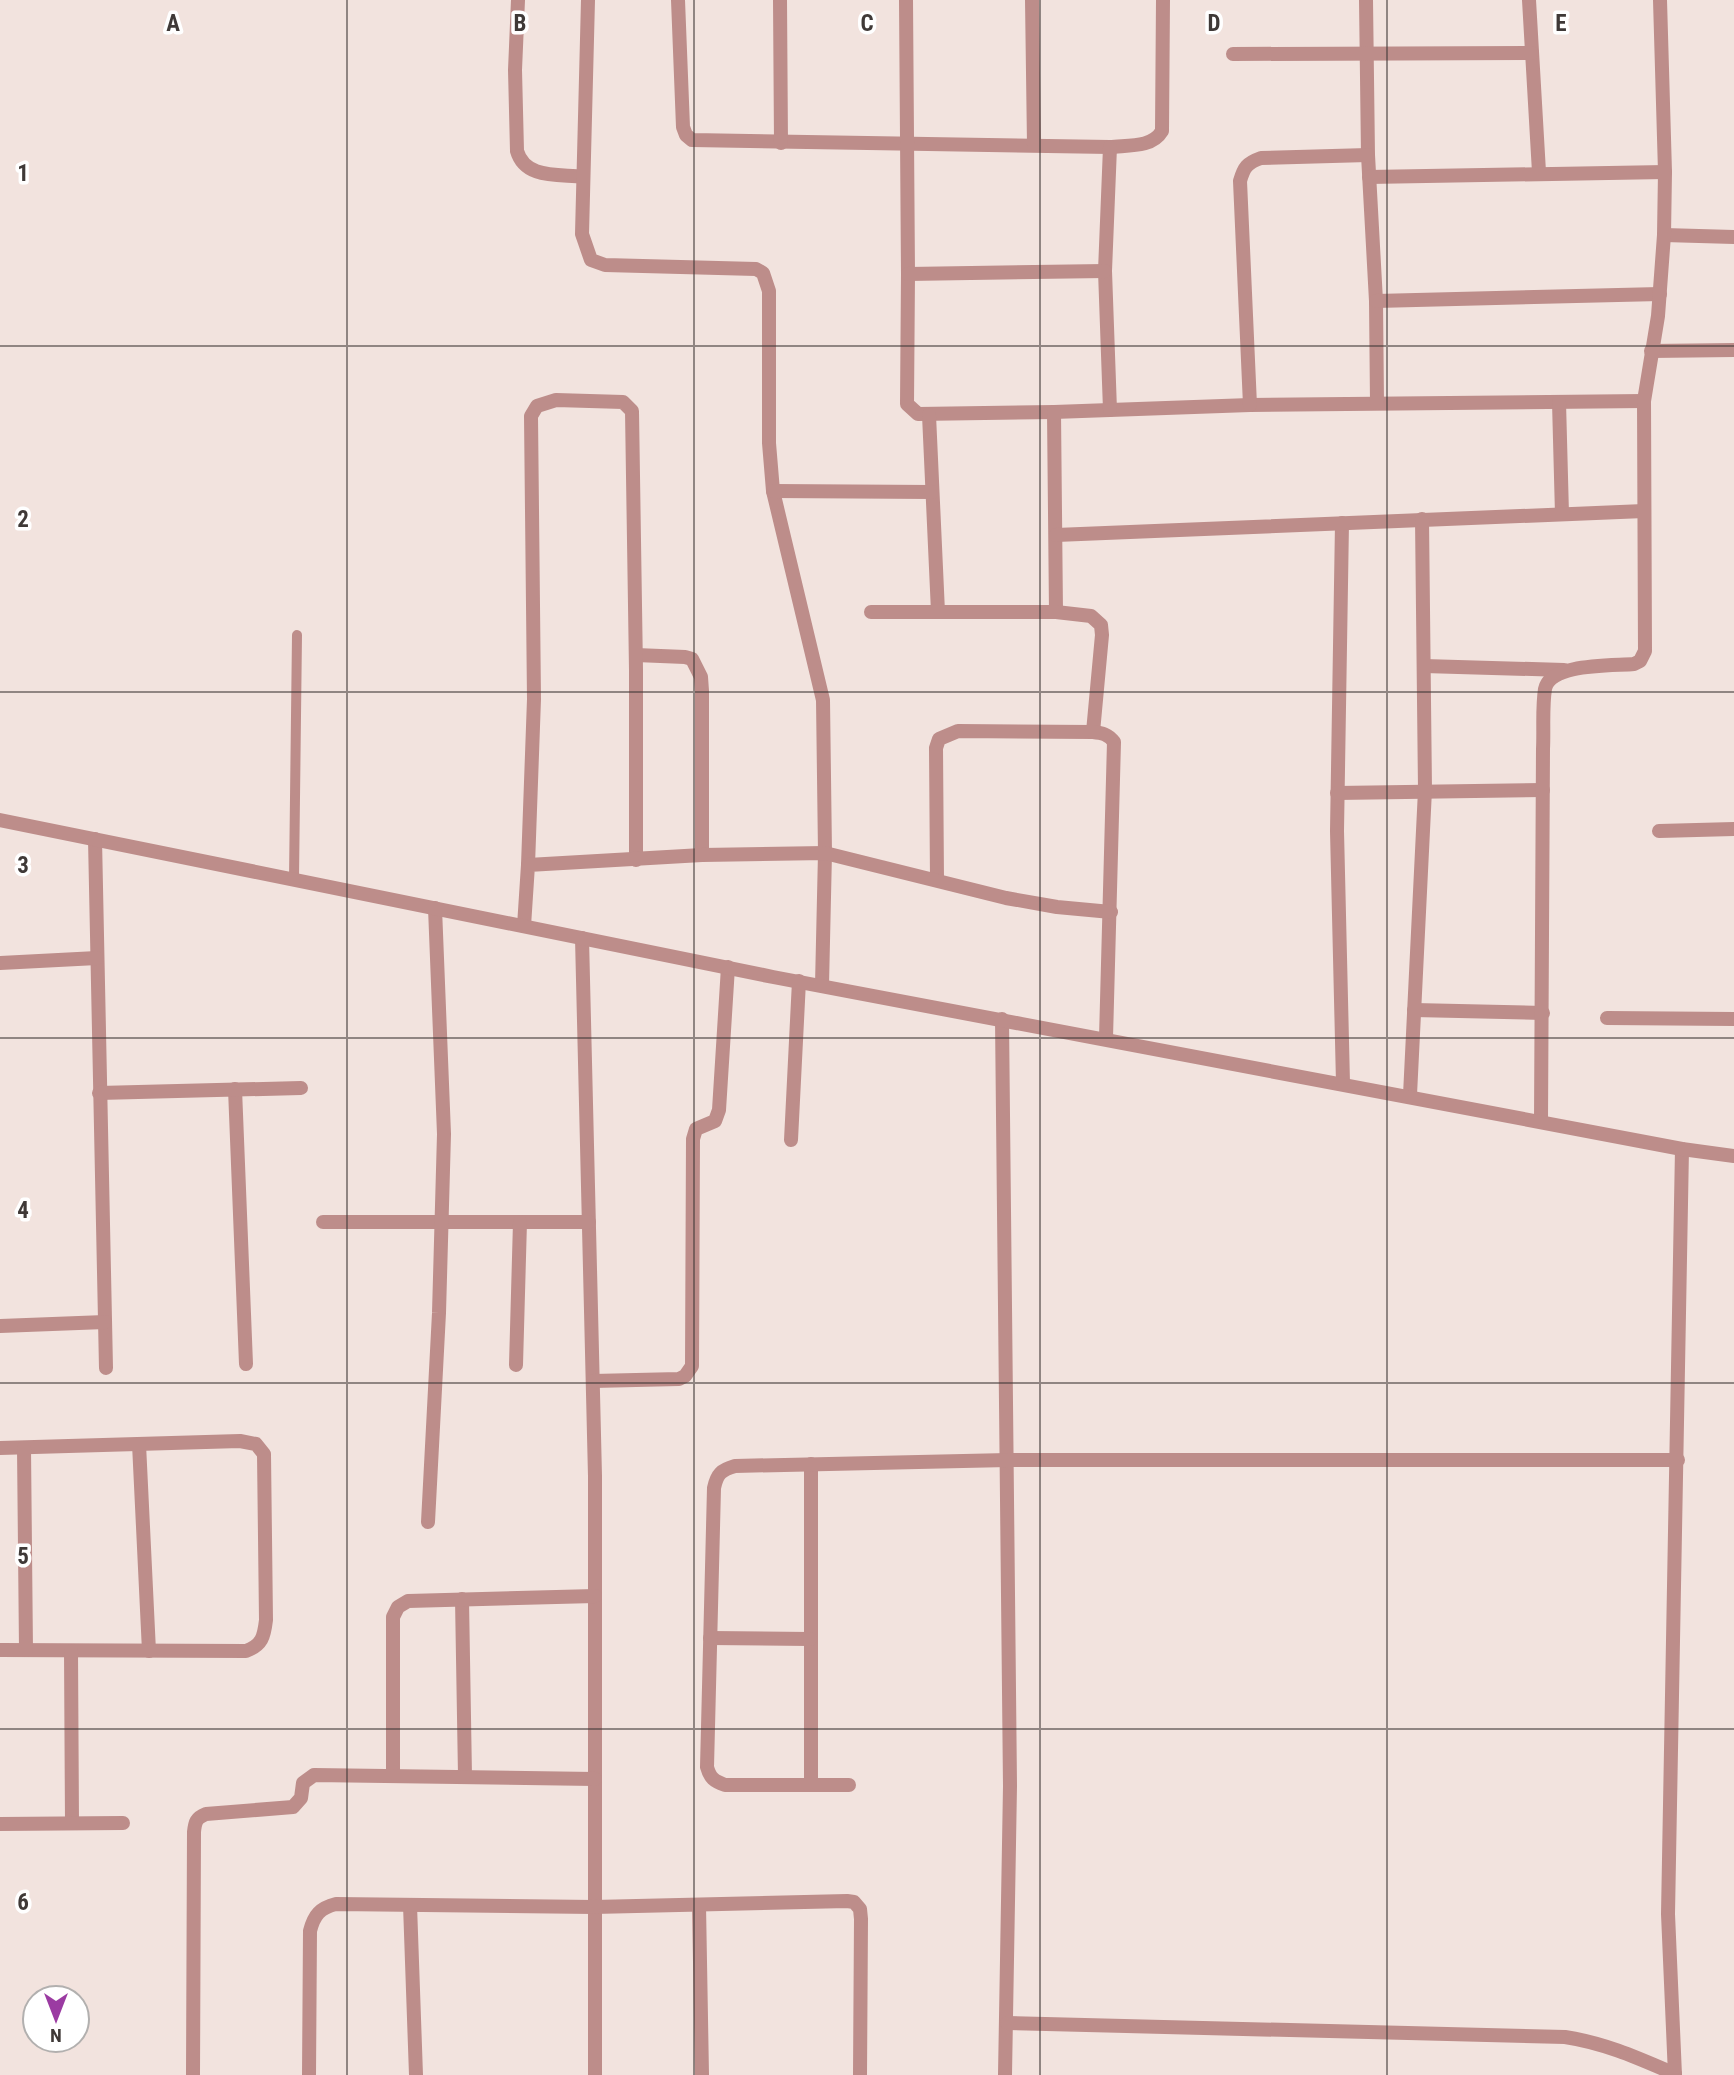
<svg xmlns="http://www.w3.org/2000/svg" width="1734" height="2075" viewBox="0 0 1734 2075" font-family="'Roboto Condensed',sans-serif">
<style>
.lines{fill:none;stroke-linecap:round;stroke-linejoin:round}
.service{stroke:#bd8d8a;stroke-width:10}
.minor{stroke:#bd8d8a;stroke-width:14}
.tertiary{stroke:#bd8d8a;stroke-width:14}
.grid{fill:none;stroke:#3f3937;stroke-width:2;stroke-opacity:0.55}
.grid-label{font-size:23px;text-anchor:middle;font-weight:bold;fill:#3f3937;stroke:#fff;stroke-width:7;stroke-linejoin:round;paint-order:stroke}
</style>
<rect width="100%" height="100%" fill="#f2e3de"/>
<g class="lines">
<polyline class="service" points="294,879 297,635"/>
<g class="minor">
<path d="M518 0 515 70 517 151C525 179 558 174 583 177"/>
<polyline points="588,0 582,234 591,260 605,265 756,269 763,273 769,291 769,443 773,491 823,700 825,853 822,985"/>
<path d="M678 0 683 127 686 135 692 140 1110 147C1128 145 1152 148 1162 131L1163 0"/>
<polyline points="780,0 781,143"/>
<polyline points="906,0 908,274 907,404 918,414 1054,412 1250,405 1644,401"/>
<polyline points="1032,0 1034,145"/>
<polyline points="1366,0 1368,155 1376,301 1377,403"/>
<polyline points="1529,0 1539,172"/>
<polyline points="1233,54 1532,53"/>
<polyline points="1110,147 1105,271 1110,410"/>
<polyline points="1369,177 1665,172"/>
<polyline points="1664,235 1734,237"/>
<polyline points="908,274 1105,271"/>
<polyline points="1376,301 1660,294"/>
<polyline points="1651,351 1734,350"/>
<polyline points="1559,402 1562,514"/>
<path d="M1250 405 1240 181C1244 167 1247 163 1261 158L1368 155"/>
<polyline points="1054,412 1056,612"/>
<polyline points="929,415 938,612"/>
<polyline points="773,491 932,492"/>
<polyline points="1342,523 1337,831 1343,1083"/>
<polyline points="1056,535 1644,511"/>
<polyline points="871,612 1056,612 1091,616 1101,625 1102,635 1093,732"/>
<polyline points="636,655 685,657 692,659 701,677 702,691 702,855"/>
<polyline points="1424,666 1564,670"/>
<polyline points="1337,793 1543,790"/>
<polyline points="1659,831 1734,829"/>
<polyline points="95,839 106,1368"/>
<polyline points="528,865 534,699 531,416 537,406 556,400 623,402 632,411 636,670 636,860"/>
<path d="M937 880 936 748 939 739 958 731 1093 732C1102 733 1108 734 1114 742L1106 1038"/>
<polyline points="524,926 528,865 702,855 825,853 1006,898 1057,907 1111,912"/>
<polyline points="582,938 595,1476 595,2075"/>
<polyline points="0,963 97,958"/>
<polyline points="1414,1010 1543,1013"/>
<polyline points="1607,1018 1734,1019"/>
<polyline points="1002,1019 1010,1786 1005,2075"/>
<polyline points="235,1089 246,1364"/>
<polyline points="99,1093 301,1088"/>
<polyline points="1410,1095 1425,790 1422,519"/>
<path d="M1541 1120 1543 749C1544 730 1542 708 1545 689 1550 663 1612 666 1634 664L1640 661 1645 651 1644 401 1658 316 1664 235 1665 172 1660 0"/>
<polyline points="791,1140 799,981"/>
<polyline points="323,1222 589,1222"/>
<polyline points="0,1326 105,1322"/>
<polyline points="516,1365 520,1222"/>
<polyline points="593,1381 679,1379 685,1376 692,1366 693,1139 696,1129 715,1121 719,1110 728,967"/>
<polyline points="139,1444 149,1651"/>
<path d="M0 1448 240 1441 256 1444 264 1454 266 1620C264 1637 262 1645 246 1651L0 1650"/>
<polyline points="24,1448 26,1650"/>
<polyline points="811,1464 811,1785"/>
<polyline points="428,1522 439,1313 444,1134 435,908"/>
<polyline points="462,1599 465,1776"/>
<polyline points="710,1638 810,1639"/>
<polyline points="71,1651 72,1823"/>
<polyline points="393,1775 393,1617 398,1607 408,1601 595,1596"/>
<path d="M849 1785H725C714 1781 710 1778 707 1767L714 1488C717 1474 721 1470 735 1466L1008 1460H1678"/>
<polyline points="0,1824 123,1823"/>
<polyline points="410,1905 416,2075"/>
<polyline points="699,1905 702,2075"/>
<path d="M1007 2023 1565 2037C1605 2043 1638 2058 1675 2074"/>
<path d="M193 2075 194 1832C195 1822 196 1818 206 1814L293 1807 301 1798 303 1783 314 1775 595 1779"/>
<path d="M309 2075 310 1931C314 1915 320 1908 336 1904L594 1907 847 1901 854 1902 860 1909 861 1919 860 2075"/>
<polyline points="1675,2075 1668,1914 1682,1149"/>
</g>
<polyline class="tertiary" points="0,820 773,977 1682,1149 1734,1156"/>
</g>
<path class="grid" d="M347 0V2075M694 0V2075M1040 0V2075M1387 0V2075M0 346H1734M0 692H1734M0 1038H1734M0 1383H1734M0 1729H1734"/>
<g class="grid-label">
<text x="173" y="31">A</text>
<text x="520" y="31">B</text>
<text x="867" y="31">C</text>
<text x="1214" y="31">D</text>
<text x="1561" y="31">E</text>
<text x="23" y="181">1</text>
<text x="23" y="527">2</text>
<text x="23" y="873">3</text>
<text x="23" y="1218">4</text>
<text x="23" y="1564">5</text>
<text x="23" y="1910">6</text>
</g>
<g transform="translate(56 2019) rotate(180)"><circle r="33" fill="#ffffff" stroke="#b2b0af" stroke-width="2"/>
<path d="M0-5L12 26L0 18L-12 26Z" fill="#9b3ba2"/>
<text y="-10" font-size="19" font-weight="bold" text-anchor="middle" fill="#3f3937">N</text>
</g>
</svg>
